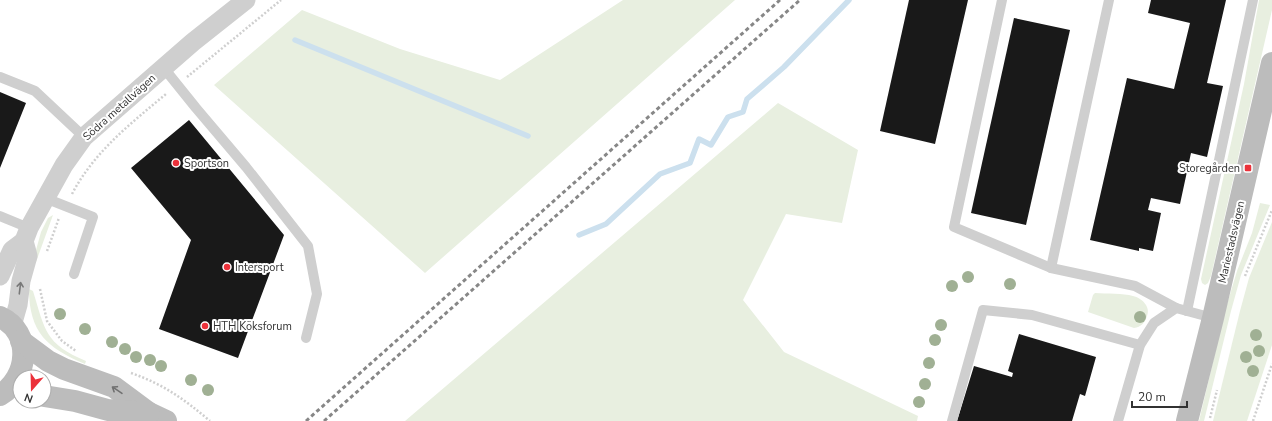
<svg xmlns="http://www.w3.org/2000/svg" width="1272" height="421" viewBox="0 0 1272 421" font-family="'Nunito Sans',sans-serif">
<style>
.green{fill:#e8efe0}
.lines{fill:none;stroke-linecap:round;stroke-linejoin:round}
.stream{stroke:#cce0ee;stroke-width:5.5}
.building{fill:#191919}
.path{stroke:#cfcfcf;stroke-width:2.5;stroke-dasharray:2 2;stroke-linecap:butt}
.lane{stroke:#cfcfcf;stroke-width:10}
.street{stroke:#cfcfcf;stroke-width:19}
.secondary{stroke:#bcbcbc;stroke-width:22}
.rail{stroke:#878787;stroke-width:3;stroke-dasharray:4 3;stroke-linecap:butt}
.tree{fill:#a0b094}
.oneway{stroke:#797979}
.oneway2{stroke:#707070}
.poi-dot{fill:#eb313a;stroke:#fff;stroke-width:1.5}
.labels{text-anchor:middle;stroke-width:4;stroke-linejoin:round;paint-order:stroke}
.street-label{font-size:11px;fill:#323232;stroke:#fff}
.poi-label{font-size:11px;fill:#323232;stroke:#fff;text-anchor:start}
</style>
<rect width="100%" height="100%" fill="#fff"/>
<g class="green">
<polygon points="623,0 735,0 425,273 214,85 302,10 400,49 500,80"/>
<polygon points="1259,0 1272,0 1272,10 1211,276 1208,283 1205,285 1202,283 1201,279 1244,84"/>
<polygon points="778,103 858,150 842,223 786,214 743,300 784,352 918,416 917,421 405,421"/>
<polygon points="1260,203 1270,205 1241,275 1231,311 1204,421 1199,421 1225,311 1237,271 1252,233"/>
<polygon points="53,215 36,262 33,261 41,232 48,218"/>
<polygon points="1272,222 1272,345 1247,421 1213,421 1240,311 1249,278"/>
<path d="M29 289 33 291C45 330 45 344 86 361L85 364C47 348 29 332 29 289Z"/>
<path d="M1095 293C1107 294 1123 293 1133 296 1142 298 1151 307 1147 316 1145 323 1141 327 1134 328L1088 312 1093 295Z"/>
</g>
<g class="lines">
<g class="stream">
<polyline points="295,40 528,136"/>
<polyline points="579,235 606,224 660,174 690,163 699,139 711,145 728,117 743,112 747,99 784,67 849,0"/>
</g>
</g>
<g class="building">
<polygon points="909,0 968,0 935,144 880,131"/>
<polygon points="1151,0 1226,0 1207,83 1223,86 1207,157 1191,153 1180,204 1151,198 1148,210 1161,213 1153,251 1139,248 1139,251 1090,240 1127,78 1174,89 1190,23 1148,13"/>
<polygon points="1014,18 1070,30 1026,225 971,213"/>
<polygon points="0,92 26,103 0,168"/>
<polygon points="189,120 284,235 238,358 159,329 191,240 131,168"/>
<polygon points="1019,334 1096,357 1085,396 1080,394 1072,421 957,421 974,366 1012,377 1013,373 1008,371"/>
</g>
<g class="lines">
<g class="path">
<polyline points="187,77 281,0"/>
<path d="M72 194C94 152 130 124 166 94"/>
<polyline points="47,251 59,218"/>
<polyline points="1245,276 1272,210"/>
<polyline points="40,289 47,321 62,341 76,351"/>
<path d="M131 373C163 384 184 399 210 421"/>
<polyline points="1210,418 1217,390"/>
<polyline points="1253,421 1272,364"/>
</g>
<g class="lane">
<polyline points="1002,0 954,227 1051,268 1135,286 1176,308"/>
<polyline points="163,67 196,108 246,167 308,246 317,294 306,338"/>
<polyline points="0,77 35,91 84,137"/>
<polyline points="45,198 93,217 74,274"/>
<polyline points="0,216 29,228"/>
<polyline points="1051,268 1109,0"/>
<polyline points="1187,311 1253,0"/>
<polyline points="952,421 983,310 1032,315 1140,345"/>
<polyline points="1118,421 1140,345 1154,323 1176,308 1213,318"/>
</g>
<g class="street">
<polyline points="0,276 12,250 24,241"/>
<polyline points="12,326 18,305 21,281 28,256 24,241 29,228 64,165 84,137 193,42 246,0"/>
</g>
<g class="secondary">
<path d="M0 317C33 332 29 378 0 395"/>
<polyline points="21,341 48,361 64,369 114,387 149,413 166,421"/>
<polyline points="44,396 75,401 108,410 149,413"/>
<polyline points="1187,421 1213,318 1272,63"/>
</g>
<g class="rail">
<polyline points="306,421 780,0"/>
<polyline points="324,421 800,0"/>
</g>
</g>
<g class="tree">
<circle cx="968" cy="277" r="6"/>
<circle cx="1010" cy="284" r="6"/>
<circle cx="952" cy="286" r="6"/>
<circle cx="60" cy="314" r="6"/>
<circle cx="1140" cy="317" r="6"/>
<circle cx="941" cy="325" r="6"/>
<circle cx="85" cy="329" r="6"/>
<circle cx="1256" cy="335" r="6"/>
<circle cx="935" cy="340" r="6"/>
<circle cx="112" cy="342" r="6"/>
<circle cx="125" cy="349" r="6"/>
<circle cx="1259" cy="351" r="6"/>
<circle cx="136" cy="357" r="6"/>
<circle cx="1246" cy="357" r="6"/>
<circle cx="150" cy="360" r="6"/>
<circle cx="929" cy="363" r="6"/>
<circle cx="161" cy="366" r="6"/>
<circle cx="1253" cy="371" r="6"/>
<circle cx="191" cy="380" r="6"/>
<circle cx="925" cy="384" r="6"/>
<circle cx="208" cy="390" r="6"/>
<circle cx="919" cy="402" r="6"/>
</g>
<defs><path id="oneway-shaft" d="M-6 0H5M1.5-3L5.5 0L1.5 3" fill="none" stroke-width="1.6" stroke-linecap="round" stroke-linejoin="round"/></defs>
<use class="oneway" href="#oneway-shaft" transform="translate(20 288) rotate(-83)"/>
<use class="oneway2" href="#oneway-shaft" transform="translate(117 390) rotate(-146)"/>
<g class="poi-dot">
<circle cx="176" cy="163" r="4"/>
<rect x="1244" y="164" width="8" height="8" rx="2"/>
<circle cx="227" cy="267" r="4"/>
<circle cx="205" cy="326" r="4"/>
</g>
<g class="labels">
<g class="street-label">
<text transform="translate(119 107) rotate(-42)" y="4">Södra metallvägen</text>
<text transform="translate(1231 242) rotate(-77)" y="4">Mariestadsvägen</text>
</g>
<g class="poi-label">
<text x="184" y="167">Sportson</text>
<text x="1240" y="172" text-anchor="end">Storegården</text>
<text x="235" y="271">Intersport</text>
<text x="213" y="330">HTH Köksforum</text>
</g>
</g>
<g transform="translate(32 389) rotate(200)"><circle r="19" fill="#ffffff" stroke="#adadad"/>
<path d="M0-3L7 15L0 10L-7 15Z" fill="#eb313a"/>
<text y="-6" font-size="11" font-weight="bold" text-anchor="middle" fill="#323232">N</text>
</g>
<path d="M1132 401v6h55v-6" fill="none" stroke="#323232" stroke-width="2"/>
<text x="1138" y="401" font-size="12" fill="#323232" stroke="#ffffff" stroke-width="3" paint-order="stroke">20 m</text>
</svg>
